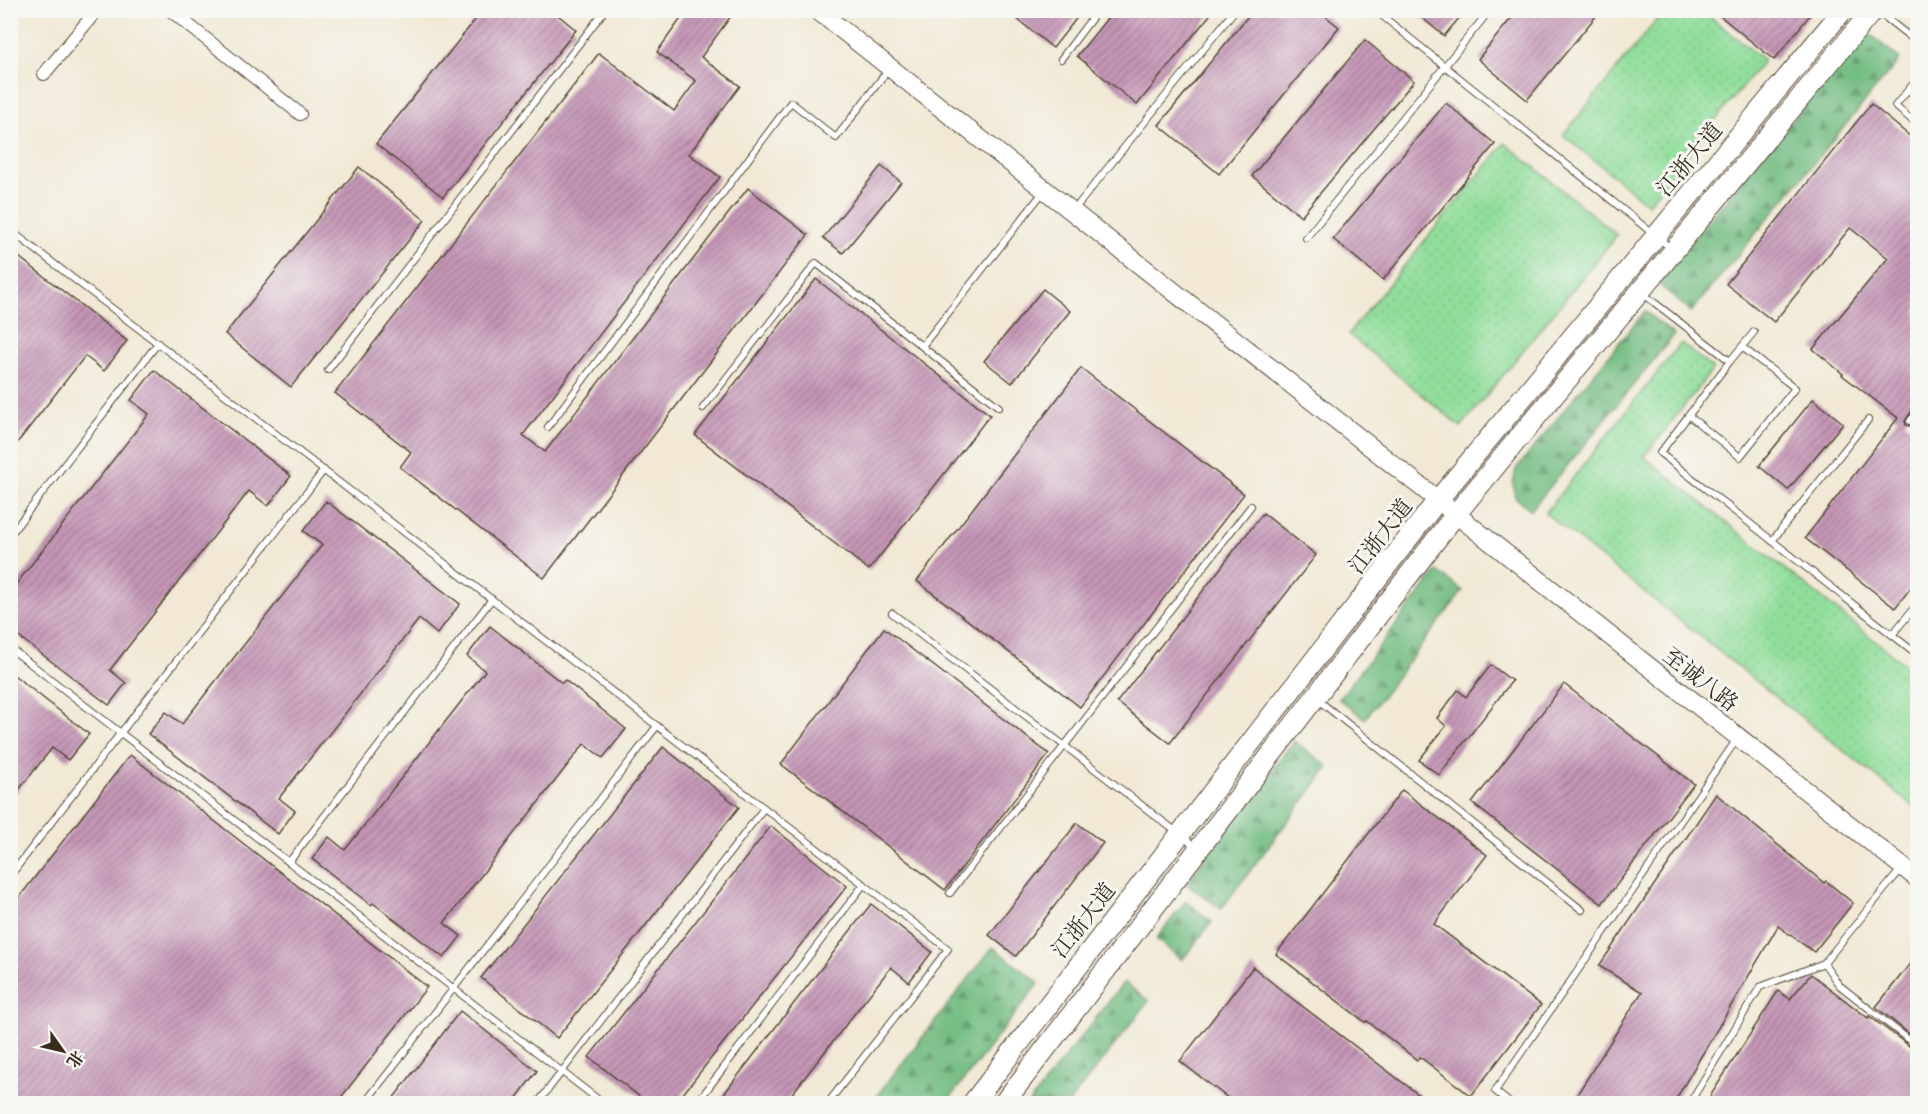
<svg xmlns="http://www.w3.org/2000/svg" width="1928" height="1114" viewBox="0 0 1928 1114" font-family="'Libre Bodoni','Noto Serif SC',serif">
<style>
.grass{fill:url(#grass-dots);stroke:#66845c;stroke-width:1.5}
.forest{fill:url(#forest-firs);stroke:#587450;stroke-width:1.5}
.building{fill:url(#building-hatch)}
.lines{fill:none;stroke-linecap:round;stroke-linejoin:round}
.service-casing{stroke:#564739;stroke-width:8}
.minor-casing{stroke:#564739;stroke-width:14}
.secondary-casing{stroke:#564739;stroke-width:20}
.primary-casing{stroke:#564739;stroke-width:22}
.service{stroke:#fff;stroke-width:6}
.minor{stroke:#fff;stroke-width:12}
.secondary{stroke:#fff;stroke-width:18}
.primary{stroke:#fff;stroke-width:20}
.labels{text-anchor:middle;stroke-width:6;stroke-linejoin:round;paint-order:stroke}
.street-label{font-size:22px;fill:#3b2a1e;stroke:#f6f6f2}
</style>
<defs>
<pattern id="grass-dots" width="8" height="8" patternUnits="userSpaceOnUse" patternTransform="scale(1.5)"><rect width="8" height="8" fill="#91de9b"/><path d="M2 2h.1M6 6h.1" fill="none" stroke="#7ebf85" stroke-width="1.8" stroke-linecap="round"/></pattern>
<pattern id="forest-firs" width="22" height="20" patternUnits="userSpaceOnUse" patternTransform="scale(1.5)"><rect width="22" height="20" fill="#74bd83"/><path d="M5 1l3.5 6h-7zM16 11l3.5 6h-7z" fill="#609a6b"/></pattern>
<pattern id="building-hatch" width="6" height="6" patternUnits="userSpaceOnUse" patternTransform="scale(1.5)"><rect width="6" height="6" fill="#c496b6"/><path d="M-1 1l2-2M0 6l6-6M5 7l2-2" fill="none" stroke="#a07b93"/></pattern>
</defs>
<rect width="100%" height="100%" fill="#f6f6f2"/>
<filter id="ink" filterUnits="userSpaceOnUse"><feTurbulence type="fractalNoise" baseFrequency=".0167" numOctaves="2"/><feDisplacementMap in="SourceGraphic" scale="12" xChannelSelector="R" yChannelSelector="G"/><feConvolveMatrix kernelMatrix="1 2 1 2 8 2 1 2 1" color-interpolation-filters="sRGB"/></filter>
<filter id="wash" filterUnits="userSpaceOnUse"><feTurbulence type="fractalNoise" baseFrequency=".008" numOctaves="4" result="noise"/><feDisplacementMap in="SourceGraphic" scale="24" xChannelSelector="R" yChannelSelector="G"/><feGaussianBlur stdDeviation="1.35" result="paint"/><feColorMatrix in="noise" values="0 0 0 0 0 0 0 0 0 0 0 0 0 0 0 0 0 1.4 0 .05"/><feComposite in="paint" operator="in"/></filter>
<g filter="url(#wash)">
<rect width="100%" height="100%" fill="#f1e9d5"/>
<g class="grass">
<polygon points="1664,11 1703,11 1764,60 1648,204 1563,135"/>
<polygon points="1505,143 1617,235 1461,427 1348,334"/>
<polygon points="1681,343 1713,369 1644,457 1917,674 1917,809 1545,513"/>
</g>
<g class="forest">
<polygon points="1866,31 1900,59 1691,312 1657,283"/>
<polygon points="1645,311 1674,335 1531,510 1515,497 1513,484 1516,469"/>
<polygon points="1437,571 1463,591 1365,719 1339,699"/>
<polygon points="1294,741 1329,767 1221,909 1186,883"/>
<polygon points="1186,901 1212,922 1182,960 1156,939"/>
<polygon points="993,947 1039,983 946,1103 871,1103"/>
<polygon points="1124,982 1149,1001 1069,1103 1029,1103"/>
</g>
<g id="blocks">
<g class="building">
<polygon points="483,10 552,10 576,30 443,197 376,144"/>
<polygon points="687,10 723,10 731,16 701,57 740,86 689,154 720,177 523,435 545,452 748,188 808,235 544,578 400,467 411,452 335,393 599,53 674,111 696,81 657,52"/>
<polygon points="1006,10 1083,10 1053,48"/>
<polygon points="1114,10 1214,10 1137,105 1077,56"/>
<polygon points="1253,10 1318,10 1339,27 1219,174 1159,125"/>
<polygon points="1413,10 1466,10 1444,36"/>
<polygon points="1518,10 1601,10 1527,100 1478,59"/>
<polygon points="1713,10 1814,10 1774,60"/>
<polygon points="1365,40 1414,81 1301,216 1252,176"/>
<polygon points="1446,103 1495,144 1383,280 1333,239"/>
<polygon points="1871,104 1917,142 1917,406 1914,408 1905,421 1906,425 1910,426 1917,420 1917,580 1895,608 1805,538 1898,418 1842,375 1843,374 1813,349 1888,258 1850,228 1774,322 1726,284"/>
<polygon points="881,166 901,182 843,253 823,238"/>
<polygon points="359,167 425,220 291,387 225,334"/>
<polygon points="10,250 127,341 104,371 85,356 10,452"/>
<polygon points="816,279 990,415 869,570 695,435"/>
<polygon points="1043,289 1070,311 1012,383 984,361"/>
<polygon points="1081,368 1244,494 1080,707 917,581"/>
<polygon points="154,370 291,476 268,506 249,491 110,670 126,683 109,705 10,630 10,592 149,414 131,400"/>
<polygon points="1813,399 1843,423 1788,490 1759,466"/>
<polygon points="326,501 460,604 437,634 419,619 279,798 295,811 278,834 148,734 166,712 182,724 322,545 303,531"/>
<polygon points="1263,513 1316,555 1170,743 1117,702"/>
<polygon points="490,626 562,683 565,680 626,729 603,758 584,744 444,923 461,936 444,958 373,903 371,905 312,859 329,837 345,850 485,671 467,656"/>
<polygon points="884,628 1049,754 945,890 781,764"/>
<polygon points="1491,665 1512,681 1439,775 1419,760 1446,726 1437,718 1458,690 1466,697"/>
<polygon points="10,672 89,734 68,760 52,748 10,801"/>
<polygon points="1564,684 1694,784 1602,904 1472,803"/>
<polygon points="663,747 739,807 557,1038 481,978"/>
<polygon points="130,755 427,987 336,1104 10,1104 10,909"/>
<polygon points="1402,790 1487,855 1434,924 1541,1005 1471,1096 1420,1057 1417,1060 1367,1021 1365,1022 1276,954"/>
<polygon points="1716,794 1824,883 1826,881 1853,903 1814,952 1778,926 1673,1104 1585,1104 1576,1096 1642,992 1599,966"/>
<polygon points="1077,823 1103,843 1016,956 989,935"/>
<polygon points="771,826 847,886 675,1104 649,1104 589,1057"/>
<polygon points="871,904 932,952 909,982 891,967 784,1104 716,1104"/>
<polygon points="1917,955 1917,1040 1876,1007"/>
<polygon points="1253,967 1285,993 1431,1104 1236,1104 1212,1086 1180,1061"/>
<polygon points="1811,974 1868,1018 1869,1016 1917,1052 1917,1104 1705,1104 1778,991 1790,999"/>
<polygon points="460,1011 537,1071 512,1104 389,1104"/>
</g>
</g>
</g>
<g filter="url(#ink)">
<use href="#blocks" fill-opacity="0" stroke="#564739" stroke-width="1.5"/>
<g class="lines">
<defs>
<g id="service">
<polyline points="1375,10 1672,249"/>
<polyline points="1877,11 1918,43"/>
<polyline points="1061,59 1098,10"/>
<polyline points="1918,78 1895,106 1918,125"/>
<polyline points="1073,211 1235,10"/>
<polyline points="10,230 948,949 827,1104"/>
<polyline points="1306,238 1490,10"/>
<polyline points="1642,293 1730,361 1754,332"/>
<polyline points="923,345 1044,191"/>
<polyline points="1730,361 1660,453 1918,655"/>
<polyline points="328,370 605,10"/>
<polyline points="703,408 816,263 999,407"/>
<polyline points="1688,415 1740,457 1795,388 1742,347"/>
<polyline points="1910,421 1918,411"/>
<polyline points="548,427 791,102 836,138 888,70"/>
<polyline points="10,535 158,343"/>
<polyline points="1772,541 1868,420"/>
<polyline points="892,613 1196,847"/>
<polyline points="1892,635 1918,603"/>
<polyline points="10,648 604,1104"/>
<polyline points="1318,700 1582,910"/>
<polyline points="289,862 492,599"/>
<polyline points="10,876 324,470"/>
<polyline points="950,893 1251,506"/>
<polyline points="1824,963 1839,985 1918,1047"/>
<polyline points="364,1104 657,726"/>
<polyline points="537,1104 764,808"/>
<polyline points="696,1104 864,884"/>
<polyline points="1192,1104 1192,1103"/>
<polyline points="1511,1104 1495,1091 1737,739"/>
<polyline points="1689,1104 1760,987 1824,963 1902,868"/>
</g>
<g id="minor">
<polyline points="170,10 300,114"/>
<polyline points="44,74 97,10"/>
</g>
<polyline id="secondary" points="817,10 1918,879"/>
<g id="primary">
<polyline points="972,1104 1437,501 1843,10"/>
<polyline points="1003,1104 1455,515 1873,10"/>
</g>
</defs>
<use href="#service" class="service-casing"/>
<use href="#minor" class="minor-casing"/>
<use href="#secondary" class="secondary-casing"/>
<use href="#primary" class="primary-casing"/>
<use href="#service" class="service"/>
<use href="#minor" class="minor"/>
<use href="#secondary" class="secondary"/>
<use href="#primary" class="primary"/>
</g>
</g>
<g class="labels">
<g class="street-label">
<text transform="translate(1689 159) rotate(-50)" y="8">江浙大道</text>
<text transform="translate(1380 536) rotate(-52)" y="8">江浙大道</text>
<text transform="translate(1701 679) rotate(38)" y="8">至诚八路</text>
<text transform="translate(1083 920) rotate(-52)" y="8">江浙大道</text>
</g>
</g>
<rect width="1928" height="1114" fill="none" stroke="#f6f6f2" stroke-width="36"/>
<g transform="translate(63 1051) rotate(124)" stroke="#f6f6f2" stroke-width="4.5" paint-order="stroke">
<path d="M0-4.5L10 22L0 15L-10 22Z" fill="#3b2a1e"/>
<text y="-9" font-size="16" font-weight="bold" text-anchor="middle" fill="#3b2a1e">北</text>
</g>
</svg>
